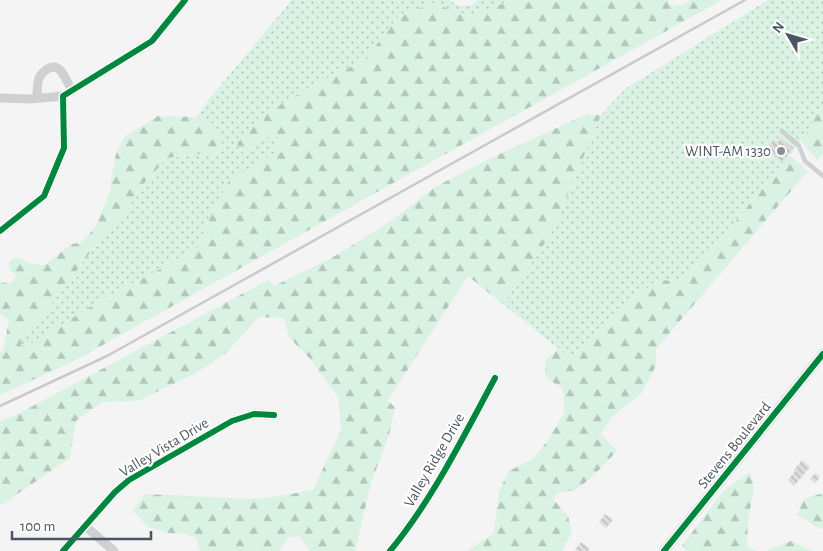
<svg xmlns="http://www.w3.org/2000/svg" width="823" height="551" viewBox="0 0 823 551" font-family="'Alegreya Sans',sans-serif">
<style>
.grass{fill:url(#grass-dots)}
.forest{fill:url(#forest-firs)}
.building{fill:url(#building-back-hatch);stroke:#e5e6e7}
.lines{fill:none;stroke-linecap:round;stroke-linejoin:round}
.service{stroke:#ced0d2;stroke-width:4.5}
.minor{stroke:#ced0d2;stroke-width:9}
.tertiary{stroke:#ced0d2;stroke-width:10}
.rail{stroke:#c9cacc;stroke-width:2.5}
.cycleway-casing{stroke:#fff;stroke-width:9}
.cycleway{stroke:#00873e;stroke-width:6}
.poi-dot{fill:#868d94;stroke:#fff;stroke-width:2}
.labels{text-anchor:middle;stroke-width:4.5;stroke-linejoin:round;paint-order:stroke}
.poi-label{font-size:15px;fill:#4a5661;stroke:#fff;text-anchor:end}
.street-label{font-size:15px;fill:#4a5661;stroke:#fff}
</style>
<defs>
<pattern id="grass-dots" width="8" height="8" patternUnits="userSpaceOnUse" patternTransform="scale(1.25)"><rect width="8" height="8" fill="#d9f2e3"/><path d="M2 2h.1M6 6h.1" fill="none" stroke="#b2c7bb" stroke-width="1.8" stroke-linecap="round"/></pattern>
<pattern id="forest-firs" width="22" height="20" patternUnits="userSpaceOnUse" patternTransform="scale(1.25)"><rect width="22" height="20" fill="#d9f2e3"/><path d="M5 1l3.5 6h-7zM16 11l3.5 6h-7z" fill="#b2c7bb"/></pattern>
<pattern id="building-back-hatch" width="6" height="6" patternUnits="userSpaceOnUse" patternTransform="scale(1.25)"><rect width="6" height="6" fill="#ddddde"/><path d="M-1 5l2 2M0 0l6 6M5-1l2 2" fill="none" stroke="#b5b6b7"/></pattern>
</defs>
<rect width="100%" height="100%" fill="#f4f4f4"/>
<g class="grass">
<path d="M292 0H449C460 7 463 8 475 4L477 0H513L470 16 432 3 397 18 364 61 319 82 270 111 244 152 257 142 277 133 278 140 276 152 258 164 215 205 197 249 95 304 32 343 21 346 22 341 53 302 108 229 129 207 137 191 167 158 192 154H214L215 131 211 122 197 117 209 99Z"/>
<polygon points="768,0 823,0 823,104 806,134 781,166 757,194 706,258 685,277 678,281 658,280 639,294 570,358 503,304 551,234 601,115 625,89"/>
</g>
<g class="forest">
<polygon points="513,0 668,0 671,6 684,4 691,0 722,0 74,361 0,395 0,352 3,351 9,320 0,314 0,279 1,282 10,284 16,277 9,268 10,260 19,257 30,264 44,265 72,244 80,243 95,228 110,192 112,174 116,154 124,137 158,116 197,117 211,122 222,142 223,151 214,154 192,154 167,158 137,191 129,207 108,229 53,302 22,341 21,346 32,343 95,304 197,249 215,205 232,176 258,164 276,152 278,140 276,134 257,142 243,153 237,144 251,126 270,111 319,82 364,61 397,18 432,3 470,16"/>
<polygon points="823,104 823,153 817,160 800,140 806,134"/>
<polygon points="587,114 601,115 551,234 503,304 468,276 388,400 395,408 389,435 371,483 355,551 310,551 299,536 289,537 279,551 200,551 196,538 185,534 169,533 148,527 133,511 145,494 251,499 274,497 313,490 341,430 339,399 312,361 289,337 284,318 259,317 225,354 196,373 138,401 102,402 76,421 70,458 0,506 0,421 16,415 268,280 274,286 335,256 392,220 435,187 489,159"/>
<path d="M789 155 808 171 656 349V366L641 394 612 417 601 434 617 451 592 477 576 490 558 493 553 499 568 516 572 532 562 551H467L494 533 499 491 509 471 534 458 548 440 565 412 563 388 547 379C543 359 544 362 558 349L570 358 639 294 658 280 678 281 685 277 706 258Z"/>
<polygon points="750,472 754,488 748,520 747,547 757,551 686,551 682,546 723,491"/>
<polygon points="823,493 823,529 817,527 797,515 804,499"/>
<polygon points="791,541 812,551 765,551"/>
</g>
<g class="building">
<polygon points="781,138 794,148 781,163 769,152 771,149 768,147 773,140 777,143"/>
<polygon points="802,460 810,467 794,486 788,480 795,471 794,470"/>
<polygon points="815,473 820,477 815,483 810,479"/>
<polygon points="605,514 613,520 606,528 599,522"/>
<polygon points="581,542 590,549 588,551 577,551 575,550"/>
</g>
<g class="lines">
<polyline class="service" points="782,131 799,146 805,161 823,176"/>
<g class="minor">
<polyline points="0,98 30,99 63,96"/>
<path d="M37 98C37 93 37 88 38 82 39 74 52 61 60 70 64 74 69 85 72 91"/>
<polyline points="0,231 44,196 64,148 63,96 152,41 185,0"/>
<polyline points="85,526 114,551"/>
<polyline points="63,551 115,492 129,480 232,421 254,414 274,415"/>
<path d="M390 551C433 499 463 437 495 378"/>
</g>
<polyline class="tertiary" points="664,551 823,354"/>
<polyline class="rail" points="0,406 107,356 745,0"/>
<defs>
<g id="cycleway">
<polyline points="0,231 44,196 64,148 63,96 152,41 185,0"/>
<polyline points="63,551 115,492 129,480 232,421 254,414 274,415"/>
<path d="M390 551C433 499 463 437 495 378"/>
<polyline points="664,551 823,354"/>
</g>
</defs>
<use href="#cycleway" class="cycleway-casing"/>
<use href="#cycleway" class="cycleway"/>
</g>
<circle class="poi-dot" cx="781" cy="151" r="5"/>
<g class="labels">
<g class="poi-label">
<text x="771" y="156">WINT-AM 1330</text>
</g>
<g class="street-label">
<text transform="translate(734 445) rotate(-51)" y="5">Stevens Boulevard</text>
<text transform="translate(164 447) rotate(-31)" y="5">Valley Vista Drive</text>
<text transform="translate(434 460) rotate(-60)" y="5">Valley Ridge Drive</text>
</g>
</g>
<g transform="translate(788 35) rotate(308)" stroke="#ffffff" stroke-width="4" paint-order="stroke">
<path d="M0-4L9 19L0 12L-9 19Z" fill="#4a5661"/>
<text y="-8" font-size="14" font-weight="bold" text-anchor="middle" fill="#4a5661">N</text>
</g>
<path d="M12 531v8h139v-8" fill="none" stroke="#4a5661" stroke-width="2.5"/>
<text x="20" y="531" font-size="15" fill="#4a5661" stroke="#ffffff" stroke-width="4" paint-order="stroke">100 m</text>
</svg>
